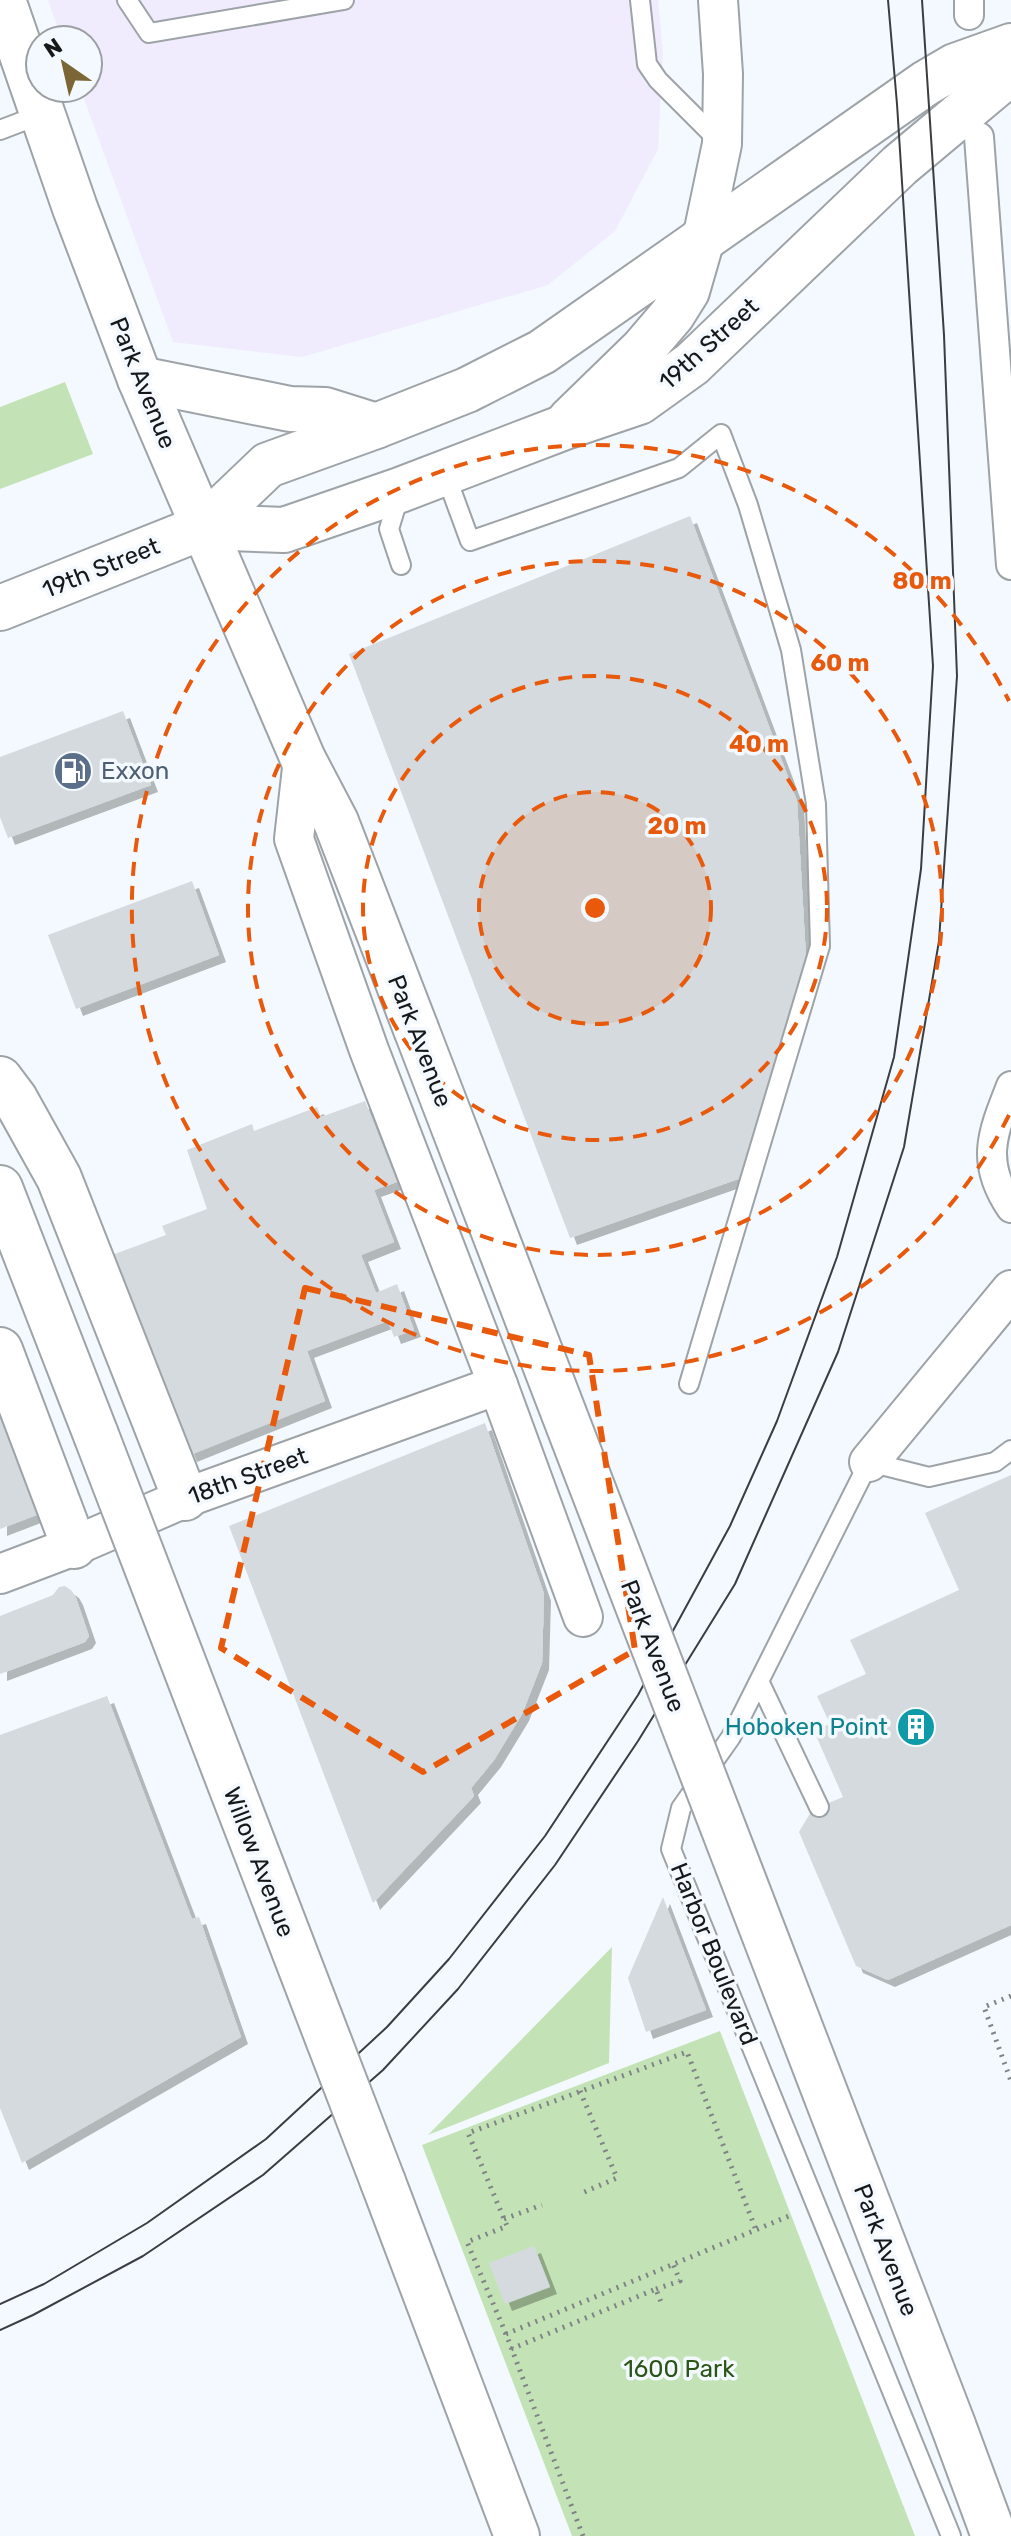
<svg xmlns="http://www.w3.org/2000/svg" width="1011" height="2536" viewBox="0 0 1011 2536" font-family="Rubik,sans-serif">
<style>
.industrial{fill:#f0ebfd}
.green{fill:#c3e3b6}
.building{fill:#d4dade;filter:url(#shadow)}
.lines{fill:none;stroke-linecap:round;stroke-linejoin:round}
.service-casing{stroke:#9da3a7;stroke-width:22}
.pedestrian-casing{stroke:#9da3a7;stroke-width:32}
.minor-casing{stroke:#9da3a7;stroke-width:42}
.tertiary-casing{stroke:#9da3a7;stroke-width:48}
.secondary-casing{stroke:#9da3a7;stroke-width:48}
.path{stroke:#808487;stroke-width:5;stroke-dasharray:2 6;stroke-linecap:butt}
.service{stroke:#fff;stroke-width:18}
.pedestrian{stroke:#fff;stroke-width:28}
.minor{stroke:#fff;stroke-width:38}
.tertiary{stroke:#fff;stroke-width:44}
.secondary{stroke:#fff;stroke-width:44}
.tram{stroke:#3b3d40;stroke-width:2}
.secondary-bridge-casing{stroke:#9da3a7;stroke-width:48;stroke-linecap:butt}
.secondary-bridge{stroke:#fff;stroke-width:44}
.marked{fill:none;stroke:#e8590c;stroke-width:6;stroke-dasharray:16 10;stroke-linejoin:round}
.ring{fill:none;stroke:#e8590c;stroke-width:4;stroke-dasharray:14 10}
.labels{text-anchor:middle;stroke-width:7;stroke-linejoin:round;paint-order:stroke}
.street-label{font-size:24px;fill:#16181a;stroke:#f3f9fe}
.service-label{font-size:24px;fill:#4e5e75;stroke:#f3f9fe;text-anchor:start}
.culture-label{font-size:24px;fill:#0d838f;stroke:#f3f9fe;text-anchor:end}
.park-label{font-size:24px;fill:#2b5516;stroke:#f3f9fe}
.centre{fill:#e8590c;stroke:#f3f9fe;stroke-width:4}
.ring-label{font-size:24px;text-anchor:middle;font-weight:bold;fill:#e8590c;stroke:#f3f9fe;stroke-width:7;stroke-linejoin:round;paint-order:stroke}
</style>
<defs>
<filter id="shadow"><feDropShadow dx="7" dy="7" stdDeviation="0" flood-color="#0004"/></filter>
</defs>
<rect width="100%" height="100%" fill="#f3f9fe"/>
<polygon class="industrial" points="48,0 658,0 663,52 658,149 615,231 548,285 302,357 173,342 80,88 88,88 88,40 62,40"/>
<g class="green">
<polygon points="65,382 93,454 0,489 0,407"/>
<polygon points="612,1947 609,2063 428,2135"/>
<polygon points="720,2031 915,2536 572,2536 422,2145"/>
</g>
<g class="building">
<polygon points="690,516 797,801 807,976 744,1177 570,1238 349,654"/>
<polygon points="123,711 151,785 8,838 0,817 0,757"/>
<polygon points="192,881 219,955 76,1009 48,935"/>
<polygon points="365,1101 397,1182 374,1190 394,1242 361,1255 376,1293 397,1284 414,1330 394,1337 388,1321 385,1322 307,1351 325,1401 190,1455 112,1255 166,1235 162,1226 207,1209 187,1150 252,1124 254,1131 317,1107 321,1117"/>
<polygon points="0,1407 39,1514 0,1529"/>
<polygon points="485,1423 544,1594 542,1663 522,1714 494,1760 471,1788 474,1796 373,1903 229,1526"/>
<polygon points="1011,1475 1011,1925 888,1980 856,1966 799,1832 812,1810 843,1797 814,1731 830,1724 817,1696 866,1674 850,1640 959,1590 925,1513"/>
<polygon points="65,1586 72,1591 76,1598 89,1636 85,1642 0,1674 0,1616 53,1595 59,1587"/>
<polygon points="107,1696 192,1919 199,1917 241,2037 22,2163 0,2108 0,1735"/>
<polygon points="663,1897 706,2010 646,2032 628,1978"/>
<polygon points="534,2246 550,2287 505,2304 489,2263"/>
</g>
<g class="lines">
<defs>
<g id="service">
<polyline points="127,0 149,33 344,0"/>
<polyline points="640,0 647,64 658,80 721,143"/>
<polyline points="0,130 42,114"/>
<polyline points="445,473 470,541 679,468 721,434 748,505 791,650 816,804 820,946 689,1384"/>
<polyline points="400,493 389,529 401,565"/>
<polyline points="760,1683 819,1807"/>
<polyline points="951,2536 671,1849 681,1808 731,1737 869,1462 929,1477 995,1462 1011,1450"/>
</g>
<g id="pedestrian">
<polyline points="969,0 969,15"/>
<polyline points="979,137 1011,565"/>
<path d="M1011 1086C992 1134 980 1162 1011 1208"/>
</g>
<g id="minor">
<polyline points="702,239 722,144 723,74 718,0"/>
<polyline points="303,759 294,839 369,1050 498,1385 583,1617"/>
<polyline points="869,1462 1011,1290"/>
<polyline points="0,1574 74,1546 185,1498 498,1385"/>
</g>
<g id="tertiary">
<polyline points="570,420 642,350 672,315 687,291 702,239"/>
<polyline points="203,527 284,530 400,490 562,428 639,402 692,364 900,165 1011,72"/>
<polyline points="203,527 268,465 376,426 467,390 542,352 926,83 955,66 1011,46"/>
</g>
<g id="secondary">
<polyline points="3,0 75,208 140,379 303,759 336,822 416,1029"/>
<polyline points="140,379 290,409 325,410 376,426"/>
<polyline points="0,608 203,527"/>
<polyline points="0,1079 15,1099 59,1178 185,1498"/>
<polyline points="0,1188 96,1435"/>
<polyline points="0,1350 74,1546"/>
<polyline points="383,2182 517,2536"/>
<polyline points="953,2425 994,2536"/>
</g>
</defs>
<use href="#service" class="service-casing"/>
<use href="#pedestrian" class="pedestrian-casing"/>
<use href="#minor" class="minor-casing"/>
<use href="#tertiary" class="tertiary-casing"/>
<use href="#secondary" class="secondary-casing"/>
<g class="path">
<polyline points="1011,1996 984,2007 1011,2081"/>
<polyline points="580,2091 617,2178 582,2193"/>
<polyline points="504,2219 542,2205"/>
<polyline points="656,2289 680,2281 673,2264"/>
<polyline points="506,2334 467,2242 507,2226 468,2133 687,2052 756,2230"/>
<polyline points="511,2349 656,2289 662,2305"/>
<polyline points="583,2536 506,2334 789,2216"/>
</g>
<use href="#service" class="service"/>
<use href="#pedestrian" class="pedestrian"/>
<use href="#minor" class="minor"/>
<use href="#tertiary" class="tertiary"/>
<use href="#secondary" class="secondary"/>
<g class="tram">
<polyline points="0,2304 44,2284 147,2223 266,2139 387,2027 449,1959 545,1836 638,1695 730,1526 777,1421 837,1257 894,1057 921,869 933,666 897,104 888,0"/>
<polyline points="0,2330 33,2315 143,2256 263,2175 383,2070 458,1989 555,1865 638,1741 735,1584 838,1352 904,1147 939,941 957,676 944,335 922,0"/>
</g>
<defs>
<g id="secondary-bridge">
<polyline points="416,1029 953,2425"/>
<polyline points="96,1435 383,2182"/>
</g>
</defs>
<use href="#secondary-bridge" class="secondary-bridge-casing"/>
<use href="#secondary-bridge" class="secondary-bridge"/>
</g>
<path class="marked" d="M305 1288 589 1355 635 1650 423 1772 221 1648Z"/>
<circle cx="595" cy="908" r="116" fill="#e8590c" fill-opacity=".12"/>
<g class="ring">
<circle cx="595" cy="908" r="116"/>
<circle cx="595" cy="908" r="232"/>
<circle cx="595" cy="908" r="347"/>
<path d="M1009 1115A463 463 0 1 1 1009 701"/>
</g>
<defs>
<symbol id="fuel-disc" viewBox="-11 -11 22 22"><circle r="9.5" fill="#5c6f8a" stroke="#f3f9fe"/><path d="M-5.5-6h7V0h2V4h1.3V-2.5L3-4.5l.8-.8L6-3V5H2.5V1h-1V6h-7ZM-4.2-4.7v3.2H.2V-4.7Z" fill="#fff"/></symbol>
<symbol id="building-disc" viewBox="-11 -11 22 22"><circle r="9.5" fill="#0f9aa8" stroke="#f3f9fe"/><path d="M-4-6H4V6H1V3H-1V6H-4ZM-2.5-4.3h1.7v1.8h-1.7ZM.8-4.3h1.7v1.8H.8ZM-2.5-1h1.7V.8h-1.7ZM.8-1h1.7V.8H.8Z" fill="#fff"/></symbol>
</defs>
<g fill-rule="evenodd">
<use href="#fuel-disc" x="51" y="749" width="44" height="44"/>
<use href="#building-disc" x="894" y="1705" width="44" height="44"/>
</g>
<g class="labels">
<g class="street-label">
<text transform="translate(709 344) rotate(-42)" y="8">19th Street</text>
<text transform="translate(143 383) rotate(68)" y="8">Park Avenue</text>
<text transform="translate(101 568) rotate(-22)" y="8">19th Street</text>
<text transform="translate(420 1041) rotate(69)" y="8">Park Avenue</text>
<text transform="translate(248 1476) rotate(-20)" y="8">18th Street</text>
<text transform="translate(653 1646) rotate(69)" y="8">Park Avenue</text>
<text transform="translate(259 1862) rotate(69)" y="8">Willow Avenue</text>
<text transform="translate(714 1954) rotate(68)" y="8">Harbor Boulevard</text>
<text transform="translate(886 2250) rotate(69)" y="8">Park Avenue</text>
</g>
<g class="service-label">
<text x="101" y="779">Exxon</text>
</g>
<g class="culture-label">
<text x="888" y="1735">Hoboken Point</text>
</g>
<g class="park-label">
<text x="679" y="2377">1600 Park</text>
</g>
</g>
<circle cx="595" cy="908" r="12" class="centre"/>
<g class="ring-label">
<text x="922" y="589">80 m</text>
<text x="840" y="671">60 m</text>
<text x="759" y="752">40 m</text>
<text x="677" y="834">20 m</text>
</g>
<g transform="translate(64 64) rotate(326)"><circle r="38" fill="#f3f9fe" stroke="#9b9fa3" stroke-width="2"/>
<path d="M0-6L14 30L0 20L-14 30Z" fill="#7c6636"/>
<text y="-12" font-size="22" font-weight="bold" text-anchor="middle" fill="#16181a">N</text>
</g>
</svg>
